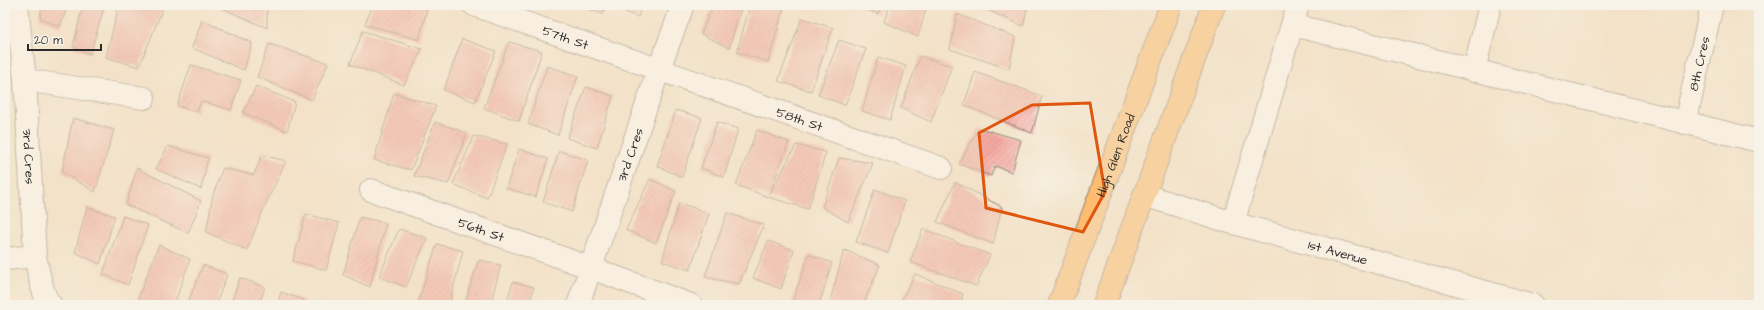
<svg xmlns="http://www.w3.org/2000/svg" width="1764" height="310" viewBox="0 0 1764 310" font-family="'Architects Daughter',sans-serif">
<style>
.building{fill:url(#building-hatch)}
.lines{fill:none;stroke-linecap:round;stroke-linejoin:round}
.minor-casing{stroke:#8f867a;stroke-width:24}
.major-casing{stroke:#8f867a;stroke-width:24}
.minor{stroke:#fff;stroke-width:22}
.major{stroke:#fdbc6f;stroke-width:22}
.marked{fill:none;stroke:#df570e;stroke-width:3;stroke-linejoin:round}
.labels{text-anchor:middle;stroke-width:3.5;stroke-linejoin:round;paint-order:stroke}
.street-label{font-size:13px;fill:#2b2b2b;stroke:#f7f3e8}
</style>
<defs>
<pattern id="building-hatch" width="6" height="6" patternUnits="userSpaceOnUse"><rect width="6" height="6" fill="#f5a9a2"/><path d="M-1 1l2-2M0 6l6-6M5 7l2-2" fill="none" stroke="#c78a84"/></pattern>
</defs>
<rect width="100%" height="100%" fill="#f7f3e8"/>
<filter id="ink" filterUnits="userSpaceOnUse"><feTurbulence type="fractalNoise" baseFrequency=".025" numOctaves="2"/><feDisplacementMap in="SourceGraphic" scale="8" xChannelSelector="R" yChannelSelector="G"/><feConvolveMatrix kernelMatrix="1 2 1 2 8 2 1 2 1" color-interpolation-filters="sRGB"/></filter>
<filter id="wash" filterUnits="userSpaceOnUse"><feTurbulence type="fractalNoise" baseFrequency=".012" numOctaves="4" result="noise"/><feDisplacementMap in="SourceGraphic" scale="16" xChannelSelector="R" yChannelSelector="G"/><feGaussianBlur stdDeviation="0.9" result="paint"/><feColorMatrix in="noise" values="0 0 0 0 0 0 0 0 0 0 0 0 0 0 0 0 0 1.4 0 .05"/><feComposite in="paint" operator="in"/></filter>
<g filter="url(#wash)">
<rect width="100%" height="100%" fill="#f3e2c8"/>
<g id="blocks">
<g class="building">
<polygon points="42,5 68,5 60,27 40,18"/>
<polygon points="83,5 105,5 90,54 73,47"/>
<polygon points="119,5 155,5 163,8 139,67 106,57"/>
<polygon points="215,5 267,5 267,28"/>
<polygon points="373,5 428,5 419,40 365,24"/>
<polygon points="576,5 606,5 603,14"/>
<polygon points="615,5 642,5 638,17 614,8"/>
<polygon points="713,5 742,5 729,48 701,34"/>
<polygon points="750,5 776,5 784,7 768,62 737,52"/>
<polygon points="856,5 881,5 878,14"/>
<polygon points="890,5 927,5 918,37 884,22"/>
<polygon points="976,5 1028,5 1023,26"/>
<polygon points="957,14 1015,37 1009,69 950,49"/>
<polygon points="802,18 833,28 811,91 778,81"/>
<polygon points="202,20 252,43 244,70 192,48"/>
<polygon points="363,31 422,49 404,85 350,64"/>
<polygon points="462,39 496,51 475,102 444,90"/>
<polygon points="839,40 866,49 845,105 818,95"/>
<polygon points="509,42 542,51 519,121 484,108"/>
<polygon points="269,44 328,63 312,100 257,77"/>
<polygon points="920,56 952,66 931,122 901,108"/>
<polygon points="878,57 906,66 890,120 862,111"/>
<polygon points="191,65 241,80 231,110 201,101 197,112 177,106"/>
<polygon points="547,66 578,76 558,135 528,124"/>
<polygon points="975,72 1042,96 1032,133 964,105"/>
<polygon points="256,86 295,102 287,131 243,113"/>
<polygon points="586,87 613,96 597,148 567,138"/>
<polygon points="394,93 436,106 411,170 374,160"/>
<polygon points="676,110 702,118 682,177 657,166"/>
<polygon points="73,118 114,130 95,192 62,172"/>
<polygon points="435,122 467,133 448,184 414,176"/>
<polygon points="717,122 738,129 724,177 701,168"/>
<polygon points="979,128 1021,140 1012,172 995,166 991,176 959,164"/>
<polygon points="757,130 789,142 768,197 736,185"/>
<polygon points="474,136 507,144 487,198 453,184"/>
<polygon points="796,145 826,152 808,209 768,197"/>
<polygon points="168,146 208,158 201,189 156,169"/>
<polygon points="519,149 548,159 536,197 506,188"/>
<polygon points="559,151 588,160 572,212 543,202"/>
<polygon points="262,155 286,161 262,212 247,250 206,232 213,195 223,168 254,175"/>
<polygon points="839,158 873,163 848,222 822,207"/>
<polygon points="137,168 201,201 188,233 126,205"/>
<polygon points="650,179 676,191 656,243 626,230"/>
<polygon points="955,182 1002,207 993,244 937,222"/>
<polygon points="875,189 905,201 888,253 856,242"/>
<polygon points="679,203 709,213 690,270 662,261"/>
<polygon points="87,207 115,216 100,264 75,252"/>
<polygon points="727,213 764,225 739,284 705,277"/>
<polygon points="306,214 339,223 326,270 293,261"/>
<polygon points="123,216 148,225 128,285 103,274"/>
<polygon points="360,217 386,223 370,287 343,275"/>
<polygon points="399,229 427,238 406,287 379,277"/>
<polygon points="923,229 990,255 976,286 910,262"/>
<polygon points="768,241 794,250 781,289 753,278"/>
<polygon points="437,244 463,251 449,305 417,305"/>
<polygon points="159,245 190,259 174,305 152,305 138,298"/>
<polygon points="844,250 880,265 863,305 829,305"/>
<polygon points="809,254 832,263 819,305 791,305"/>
<polygon points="479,260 501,265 490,305 464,305"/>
<polygon points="203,265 227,274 216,305 187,305"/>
<polygon points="915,274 963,294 960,305 899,305"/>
<polygon points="240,278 265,287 259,305 230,305"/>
<polygon points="513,282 534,287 529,305 506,305"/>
<polygon points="281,292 304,300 302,305 277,305"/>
</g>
</g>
</g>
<g filter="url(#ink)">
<use href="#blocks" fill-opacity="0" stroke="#8f867a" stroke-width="1"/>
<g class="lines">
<defs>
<g id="minor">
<path id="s1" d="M17 5 25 80 35 256C38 269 42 296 51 305"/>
<path id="s2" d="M474 5 941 168"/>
<polyline points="1293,25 1759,141"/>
<polyline points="1474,71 1490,5"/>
<polyline points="25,80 144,98"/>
<path id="s3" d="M1685 123 1712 5"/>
<path id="s4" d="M371 190 591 268 691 305"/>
<path id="s5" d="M1144 195 1233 223 1533 305"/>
<polyline points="1233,223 1298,5"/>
<polyline points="5,259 35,256"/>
<path id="s6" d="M578 305 659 69 683 5"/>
</g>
<g id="major">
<path id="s7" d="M1059 305 1171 5"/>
<polyline points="1104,305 1214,5"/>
</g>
</defs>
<use href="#minor" class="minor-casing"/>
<use href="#major" class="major-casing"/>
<use href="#minor" class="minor"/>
<use href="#major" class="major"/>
</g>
</g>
<path d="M0 0H1764V310H0ZM1090 103 1105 192 1083 232 986 208 979 133 1032 105Z" fill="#f3e2c8" fill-opacity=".55" fill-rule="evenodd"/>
<path class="marked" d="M1090 103 1105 192 1083 232 986 208 979 133 1032 105Z"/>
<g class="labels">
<g class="street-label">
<text dy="5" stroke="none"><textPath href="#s2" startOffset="97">57th St</textPath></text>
<text dy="5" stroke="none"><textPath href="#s3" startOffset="61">8th Cres</textPath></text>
<text dy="5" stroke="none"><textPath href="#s2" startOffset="345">58th St</textPath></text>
<text dy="5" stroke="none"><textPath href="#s6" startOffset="159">3rd Cres</textPath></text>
<text dy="5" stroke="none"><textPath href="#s7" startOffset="160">High Glen Road</textPath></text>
<text dy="5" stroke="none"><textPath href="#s1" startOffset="152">3rd Cres</textPath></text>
<text dy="5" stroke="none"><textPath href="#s4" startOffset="117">56th St</textPath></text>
<text dy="5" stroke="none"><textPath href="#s5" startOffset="202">1st Avenue</textPath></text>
</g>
</g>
<rect width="1764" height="310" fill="none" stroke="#f7f3e8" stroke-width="20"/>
<path d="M28 44v6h73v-6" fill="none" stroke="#2b2b2b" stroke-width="2"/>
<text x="34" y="44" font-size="12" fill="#2b2b2b" stroke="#f7f3e8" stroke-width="3" paint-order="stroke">20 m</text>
</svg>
